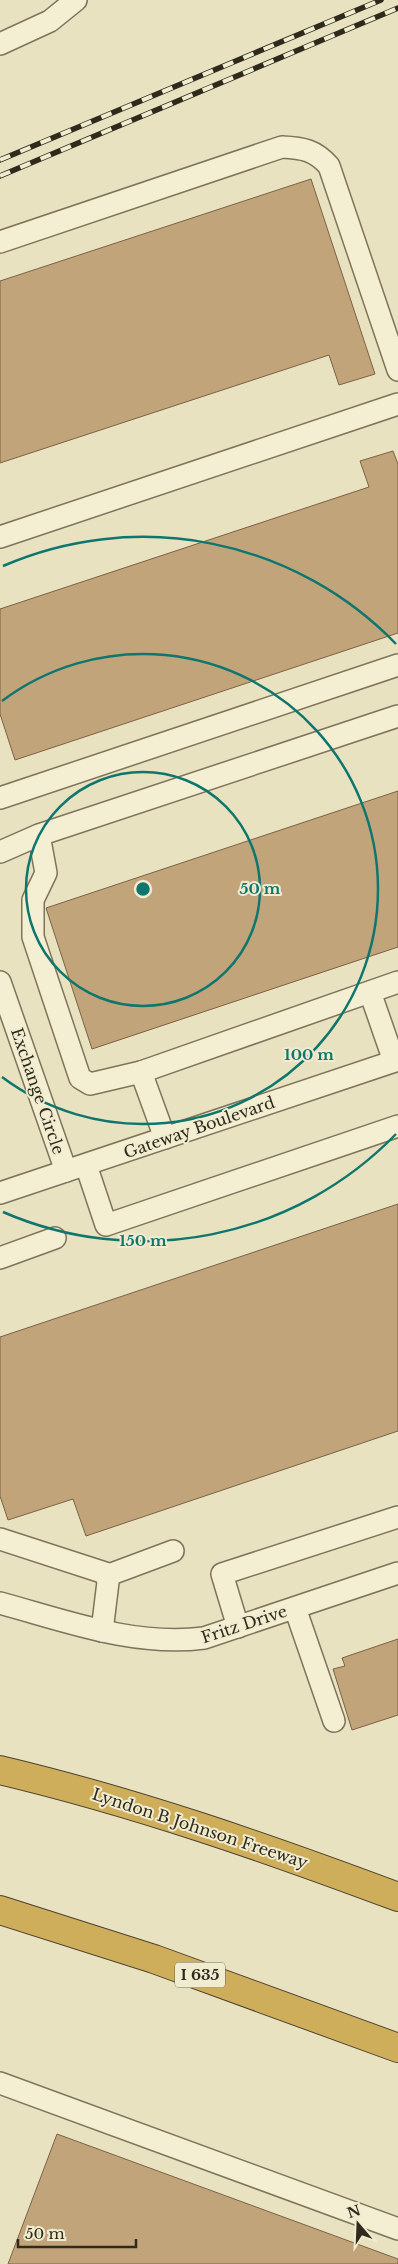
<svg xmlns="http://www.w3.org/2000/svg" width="398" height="2264" viewBox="0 0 398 2264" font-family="'Libre Baskerville',serif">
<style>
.building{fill:#c2a47b;stroke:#7b6244}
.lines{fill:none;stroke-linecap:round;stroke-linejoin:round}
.minor-casing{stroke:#7f745b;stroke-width:24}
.highway-casing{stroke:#4d422f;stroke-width:30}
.minor{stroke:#f4efd3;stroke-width:21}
.highway{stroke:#ceae5b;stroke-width:28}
.rail-casing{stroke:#302a1d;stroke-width:5.5}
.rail{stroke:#f0ecd0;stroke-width:4;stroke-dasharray:11;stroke-linecap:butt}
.ring{fill:none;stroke:#0f766e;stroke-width:2.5}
.labels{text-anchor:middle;stroke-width:4;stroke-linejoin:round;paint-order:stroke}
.shield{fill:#f0ecd0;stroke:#6a6453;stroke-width:1}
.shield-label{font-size:15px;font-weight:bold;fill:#302a1d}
.street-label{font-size:16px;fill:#302a1d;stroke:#f0ecd0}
.centre{fill:#0f766e;stroke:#f0ecd0;stroke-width:2.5}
.ring-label{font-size:15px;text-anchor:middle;font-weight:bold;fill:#0f766e;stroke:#f0ecd0;stroke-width:4;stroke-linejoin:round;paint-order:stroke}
</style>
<rect width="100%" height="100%" fill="#e8e2c1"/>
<g class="building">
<polygon points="311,179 375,374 339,385 329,355 0,463 0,281"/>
<polygon points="393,451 398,464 398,633 15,760 0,714 0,609 369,487 360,461"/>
<polygon points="398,791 398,947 92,1049 46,908"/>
<polygon points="398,1204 398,1431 86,1536 73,1499 8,1520 0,1496 0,1337"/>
<polygon points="398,1639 398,1715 352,1730 333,1669 345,1666 342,1658"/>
<polygon points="57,2134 398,2259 398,2264 8,2264"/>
</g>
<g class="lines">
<defs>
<g id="minor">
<polyline points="0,44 50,21 76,0"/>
<path d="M0 242 282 147C303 148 315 150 329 166L398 370"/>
<polyline points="0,537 398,404"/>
<polyline points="0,798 398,665"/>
<polyline points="39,835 46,873 33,900 33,937 80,1078 90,1084 141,1072"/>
<polyline points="0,852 39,835 398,716"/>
<polyline points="0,982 66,1171"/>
<polyline points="370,992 394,1061"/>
<polyline points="165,1138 141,1072 398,982"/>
<polyline points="86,1165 106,1225 398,1126"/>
<polyline points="0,1193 398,1060"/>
<polyline points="0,1258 55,1238"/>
<polyline points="0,1539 105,1573 108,1582 102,1631"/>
<polyline points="106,1576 173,1551"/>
<path d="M0 1603C66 1621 135 1647 204 1638L398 1573"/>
<polyline points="295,1608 334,1721"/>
<polyline points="238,1627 222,1574 398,1517"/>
<polyline points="0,2083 398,2229"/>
</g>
<g id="highway">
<path d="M0 1770C135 1802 267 1848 398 1897"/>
<polyline points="0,1910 154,1959 398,2048"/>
</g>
</defs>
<use href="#minor" class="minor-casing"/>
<use href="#highway" class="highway-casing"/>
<use href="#minor" class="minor"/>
<use href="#highway" class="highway"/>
<defs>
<g id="rail">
<polyline points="0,160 381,0"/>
<polyline points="0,176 398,8"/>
</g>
</defs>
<use href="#rail" class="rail-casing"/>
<use href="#rail" class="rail"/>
</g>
<g class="ring">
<circle cx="143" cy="889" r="117"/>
<path d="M2 701A235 235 0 1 1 2 1077"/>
<path d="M396 1134A352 352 0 0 1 3 1212M3 566A352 352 0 0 1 396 644"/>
</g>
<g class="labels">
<rect class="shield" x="175" y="1962.5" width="50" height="25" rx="4"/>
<g class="shield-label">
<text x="200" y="1980">I 635</text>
</g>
<g class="street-label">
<text transform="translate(38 1091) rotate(71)" y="6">Exchange Circle</text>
<text transform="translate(199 1127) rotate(-19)" y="6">Gateway Boulevard</text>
<text transform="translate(244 1624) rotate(-18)" y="6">Fritz Drive</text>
<text transform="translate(200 1828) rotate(18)" y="6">Lyndon B Johnson Freeway</text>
</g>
</g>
<circle cx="143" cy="889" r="8" class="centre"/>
<g class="ring-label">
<text x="260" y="894">50 m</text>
<text x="309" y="1060">100 m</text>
<text x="143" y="1246">150 m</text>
</g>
<g transform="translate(358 2224) rotate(341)" stroke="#f0ecd0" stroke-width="4" paint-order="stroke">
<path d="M0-4L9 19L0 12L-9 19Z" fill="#302a1d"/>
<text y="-8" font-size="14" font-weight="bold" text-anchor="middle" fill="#302a1d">N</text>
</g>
<path d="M18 2239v8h118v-8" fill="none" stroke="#302a1d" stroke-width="2.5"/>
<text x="25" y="2239" font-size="15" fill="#302a1d" stroke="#f0ecd0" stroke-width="4" paint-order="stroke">50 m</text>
</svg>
